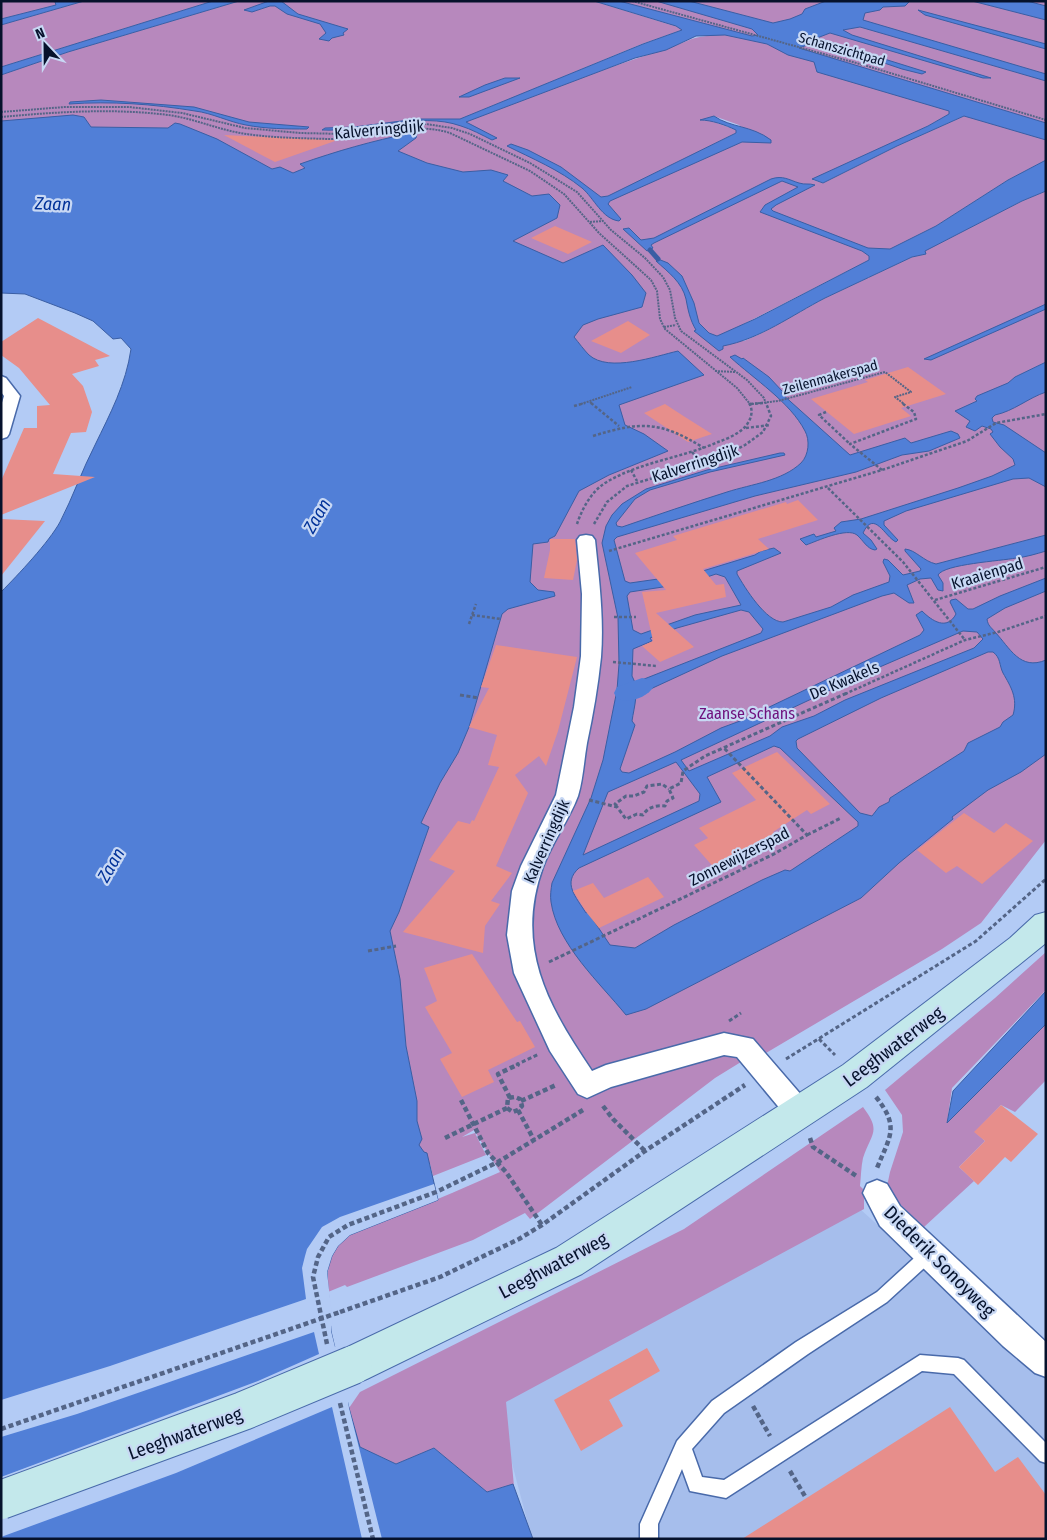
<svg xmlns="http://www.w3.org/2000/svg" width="1047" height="1540" viewBox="0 0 1047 1540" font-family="'Fira Sans Condensed',sans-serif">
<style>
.built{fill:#a6beec}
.green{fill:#b788bd;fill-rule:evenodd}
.water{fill:#517fd7;stroke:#3a5ea4;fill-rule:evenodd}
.pier{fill:#b3cbf5}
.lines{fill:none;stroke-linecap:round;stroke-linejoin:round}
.stream{stroke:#3a5ea4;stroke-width:5}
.canal{fill:#517fd7;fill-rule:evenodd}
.building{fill:#e78e8b}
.lane-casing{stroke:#496aaa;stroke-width:3}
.street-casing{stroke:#496aaa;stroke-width:3}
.secondary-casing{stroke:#496aaa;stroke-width:2}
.path-far3{stroke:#546587;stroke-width:2;stroke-dasharray:2 1;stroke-linecap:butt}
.path-far2{stroke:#546587;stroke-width:2.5;stroke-dasharray:3 2;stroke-linecap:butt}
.path-far1{stroke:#546587;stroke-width:3;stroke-dasharray:4 2.5;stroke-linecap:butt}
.path{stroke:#546587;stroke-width:4.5;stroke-dasharray:5 3;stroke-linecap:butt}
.lane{fill:#fff;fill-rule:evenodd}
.street{fill:#fff;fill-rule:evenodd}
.secondary{fill:#c3e8eb;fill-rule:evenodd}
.secondary-bridge-casing{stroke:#496aaa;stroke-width:40;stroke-linecap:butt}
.path-bridge{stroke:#546587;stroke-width:4.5;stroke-dasharray:5 3;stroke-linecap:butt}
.secondary-bridge{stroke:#c3e8eb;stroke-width:38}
.labels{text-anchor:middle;stroke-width:4.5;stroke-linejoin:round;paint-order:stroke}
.far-street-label{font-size:14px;fill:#06122c;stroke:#c8d8f4}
.street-label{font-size:16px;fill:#06122c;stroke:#c8d8f4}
.park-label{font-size:16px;fill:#6e107c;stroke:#c8d8f4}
.water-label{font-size:18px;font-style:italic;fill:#003198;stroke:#c8d8f4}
.near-street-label{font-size:19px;fill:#06122c;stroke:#c8d8f4}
</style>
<rect width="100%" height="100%" fill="#b3cbf5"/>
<polygon class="built" points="849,1199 1046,1378 1046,1539 532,1539 496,1403"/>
<g class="green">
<polygon points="1,1 70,1 56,2 57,5 1,19"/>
<polygon points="84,1 213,1 1,67 1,25"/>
<path d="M239 1H594L681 28 599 1H1046V160L1008 180 936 226 728 332 744 341 760 334 825 298 912 257 926 254 924 251 1022 201 1046 191V362L1015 377 1046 386V840L981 923 942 949 766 1053 762 1049 715 1078 530 1219 525 1213 473 1240 347 1287 345 1285 328 1292C325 1270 331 1246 351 1234 366 1225 387 1220 404 1213 436 1200 468 1186 500 1172L474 1130 462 1137 475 1133 486 1155 433 1176 430 1164 404 1171 293 188 1 135V75L68 52ZM682 30 707 36C690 37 678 46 663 50 598 70 535 96 471 119L463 118 642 44ZM949 114 964 116 897 146 823 183 813 180 928 126ZM714 116 739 125 754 142H742L611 195 736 133V130L709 120H703Z"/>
<polygon points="1046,952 1046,990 952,1088 947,1123 1046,1024 1046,1080 1015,1112 1001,1105 975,1132 985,1141 959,1167 974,1181 924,1227 886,1191 890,1172 903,1132 902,1115 885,1090 995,998"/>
<path d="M863 1107C882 1132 871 1133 863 1158 861 1167 861 1177 860 1186L864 1190V1209L506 1402 514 1486 513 1484 487 1492 434 1448 396 1464 360 1447 349 1408 360 1392 684 1229Z"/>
</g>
<g class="water">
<polygon points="57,1 84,1 1,25 1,19 56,5 55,2"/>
<polygon points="213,1 239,1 68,52 1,75 1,67"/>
<polygon points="269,1 281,1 298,14 348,29 343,33 344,35 332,38 329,41 319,39 326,33 320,24 287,14 275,6 270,6 252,12 244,10"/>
<path d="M594 1H619L752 36 758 35 752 29 656 1H689L773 23 790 19 802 14 805 9 826 1H910L905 6 883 7 880 10 865 13 863 20 1046 74V81L860 27 843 30 852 35 991 78H983L830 33 817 38 926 72 922 74 902 69 819 41 799 48 1046 123V140L964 116 897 146 823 183 812 179 928 126 949 114V111L817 72 814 62 788 55 767 44 725 35 696 36 666 50 635 58 466 122 497 138 492 140C482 135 471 129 461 126 419 111 367 132 322 130L325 128 354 127 417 119H460L643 44 682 30 676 26Z"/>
<polygon points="972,1 1027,1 1046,6 1046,20"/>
<polygon points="918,10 1046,44 1046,49 925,15"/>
<polygon points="505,78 520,78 469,97 459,97 485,85"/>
<path d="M101 100 194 107 249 122 309 127 307 129C287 129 266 129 246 125 229 122 212 113 195 111 153 104 111 101 69 104L70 102Z"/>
<path d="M73 115 84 117 91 127 168 128 175 123 180 124 217 139 272 169 280 167 293 173 305 168 300 164C337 151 372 141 411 133L417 134 416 138 398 151 427 163 463 172 491 170 508 175 503 181 532 196 549 194 560 205 557 218 513 241 563 263 603 245 632 275 646 293 642 307 598 319 583 325 574 337C579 343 584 350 589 355 609 373 656 356 678 351L704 375 619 405 625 425 644 434 668 451 609 475 579 491 555 536 549 539 548 542 533 544 530 582 538 590 554 592 555 596 508 609 502 614 469 727 458 753 440 783 421 823 429 827 399 912 390 931 400 979 406 1046 417 1101V1121L422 1139 419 1145 424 1152 427 1153 438 1200 350 1235 338 1246 332 1256 327 1272 331 1331 349 1408 360 1447 396 1464 434 1448 487 1492 513 1484 533 1539H1V592C18 575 49 542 60 522 73 497 82 470 95 445 110 414 126 384 131 349L121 338 113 339 93 321 75 313 25 294 1 293V121Z"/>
<path d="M714 116C731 128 751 125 771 140V143L742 142 610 201 608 204 621 219 619 221C602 219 594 198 582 188 560 170 531 158 507 146L511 144 528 150 561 167 601 197 608 196 736 133V130C725 125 712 120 700 120Z"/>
<path d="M1046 160V191L1022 201 925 251 926 254 912 257C883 271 854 284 825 298 792 315 760 339 723 346V349L719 351 694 331 696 330C690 320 688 310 686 299 682 282 668 272 656 261L658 259 668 263 682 276 694 303 699 323 709 333 717 336 755 319 869 260V256L862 251 760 212 765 205 798 187 782 181 654 243 651 245 653 248 647 251 623 229 629 228 641 240 654 238 771 179C783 175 789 180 799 183 805 185 809 183 815 185L776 205 771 209 773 211 868 248 890 249 936 226 1008 180Z"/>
<polygon points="1046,304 1046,309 931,360 924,359"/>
<path d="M735 355 742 359 743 358 769 377 783 392 781 393 850 455 905 438 911 443 951 431 958 434 960 438 929 451 902 455 856 472 755 496 617 537 614 540 625 581 630 583 693 574 755 555 761 551 774 548 781 553 737 571V574C745 588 766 622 783 622L831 607 853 595 889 582 890 576 883 562 884 559 888 560 903 575 920 571 921 569 905 551V549C916 550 923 561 936 564L1046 535V551C1036 554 1026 557 1016 558 1001 561 944 564 938 575L943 583V591L938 590 931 578 920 579 907 585 914 603H909L894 593 882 596 722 656 644 692 639 681 761 633 763 629 749 612 741 610 677 628 650 638 652 641 633 649 632 676C640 689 634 707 632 721L635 725 620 769 622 772 629 773 675 752 721 728 740 721 920 635 924 630 916 615 922 611C932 621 947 631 956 614L950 602 951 600 956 599 968 609H973L1000 596 1046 578V591L1005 608 987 619C988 626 991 627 995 632 1010 648 1020 671 1046 660V754L1021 772 988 790 952 817 953 819 899 863 861 898 646 1009 626 1015C600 983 557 944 551 902 550 896 551 889 552 883L591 798 603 760 617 690 619 664 618 618 602 543 606 526 612 515 622 504 646 489 707 470 780 453H784L785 455 710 472 650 490 635 499 616 523 617 526 622 527C657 515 692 503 727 492 752 484 782 481 801 463 809 455 810 440 805 431 790 402 754 379 730 357ZM716 574 725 577 741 605 695 615 641 634 633 630 627 596 630 592 689 583ZM963 631 977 632 983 639 974 648 845 700 814 716 782 727 770 736 689 771 681 760 882 666ZM988 652H993C1001 658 999 665 1003 673 1011 687 1018 698 1013 715L1003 722 1000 727 968 743 964 751 890 798 889 802 879 807 872 816 860 813 797 748 796 741 798 739 881 698ZM774 746 780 748 858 822V826L790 871 785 870 762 880 674 925 635 948 610 945 588 912 586 913C576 897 562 883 579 868L721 802 707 777ZM676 762 700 794 699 801 583 855 608 792Z"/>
<path d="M1046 362V392C1028 398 1014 411 995 415L992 418 993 422 1004 425 1046 453V487L1029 478 1013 479 906 511 884 521V525L898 540 896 542C885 537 874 509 863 533L871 540 877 549 875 550C867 549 863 540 857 535 847 527 817 541 806 545L800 539 814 534 816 537 836 531 834 528 841 522 861 519 958 488 992 476 1015 465 1013 459 1000 447 990 434 993 432 991 429 982 426 975 431 966 427 970 421 955 411 977 401 975 399 977 396 1008 383 1015 377Z"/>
<polygon points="1046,991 1046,1024 947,1123 953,1091"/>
</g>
<polygon class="pier" points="434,1184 438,1200 350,1235 338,1246 332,1256 327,1272 333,1325 331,1326 331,1331 335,1347 338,1347 350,1398 348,1401 349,1408 382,1539 362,1539 332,1407 176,1473 1,1537 1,1477 258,1381 319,1354 314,1332 77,1414 1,1437 1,1400 110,1366 306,1299 302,1268 305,1256 307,1249 322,1227 340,1217"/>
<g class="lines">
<polyline class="stream" points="650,250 658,259"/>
<path class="canal" d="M642 678 651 680 654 686C647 698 630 703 617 699L614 693 617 687Z"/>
</g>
<g class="building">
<polygon points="224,135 334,140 335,141 275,162"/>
<polygon points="555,226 592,242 568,254 531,238"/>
<polygon points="38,318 110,356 95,360 99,366 72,374 83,386 92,412 86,432 71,433 53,474 95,477 1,515 1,481 24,428 37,428 37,406 50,405 19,368 1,355 1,342"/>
<polygon points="628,321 650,335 621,353 591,341"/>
<polygon points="908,367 946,394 901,408 911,416 854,434 811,399 868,382 865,380"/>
<polygon points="665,404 685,417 712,434 688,442 644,413"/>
<polygon points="798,500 818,520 758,539 769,549 703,569 716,585 724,584 726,597 656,613 694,647 660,662 642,646 653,641 642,592 666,590 635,553 677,540 673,536 786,502 787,504"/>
<polygon points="1,519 45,521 1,576"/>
<polygon points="550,539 575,539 577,560 573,580 544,578 550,550"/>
<polygon points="496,645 577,657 558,731 546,766 539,756 515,775 528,793 496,866 512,873 491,901 500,904 485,926 483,953 403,932 455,871 429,860 458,821 470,824 472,820 474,821 499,767 488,765 497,735 469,727 489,688 481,687"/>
<polygon points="777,752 830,804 811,814 807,810 773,832 779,838 768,846 717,871 694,845 708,838 699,828 756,800 732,773"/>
<polygon points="964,813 994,833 1006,823 1033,841 982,884 957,866 946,873 917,850"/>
<polygon points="648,877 664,897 599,928 587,913 573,891 593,883 604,898"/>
<polygon points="472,954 517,1022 520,1021 535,1047 488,1070 494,1082 462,1097 440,1059 452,1053 425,1007 437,1001 424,968"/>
<polygon points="1001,1105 1038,1134 1011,1162 1005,1157 978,1185 959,1167 985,1141 974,1132"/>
<polygon points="647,1348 660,1371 609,1400 623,1426 581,1451 554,1400"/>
<polygon points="950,1407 995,1472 1018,1457 1046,1495 1046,1539 742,1539"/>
</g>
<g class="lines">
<defs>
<polygon id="lane" points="929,1247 934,1249 937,1254 934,1259 887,1302 808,1354 724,1413 692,1449 702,1477 724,1480 920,1355 958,1358 964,1360 1046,1443 1046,1463 1040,1461 954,1374 922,1371 726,1498 690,1491 682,1469 658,1524 658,1539 640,1539 640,1524 677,1441 712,1401 796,1342 877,1292 924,1249"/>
<g id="street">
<polygon points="1,376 6,378 20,396 9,434 7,437 1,439 1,406 4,396 1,392"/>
<path d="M586 535 592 536 595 540C599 579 604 618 601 657 598 686 593 715 587 743 584 760 583 780 578 796 569 820 552 842 543 867 514 947 548 1006 592 1071L606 1065 724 1033 753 1039 809 1104 813 1113 809 1122 800 1125 791 1122 737 1057 724 1055 611 1087 587 1098 578 1094 550 1051 514 973 507 935 512 891 521 866 556 795 574 707 581 656 582 594 577 540 580 536Z"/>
<polygon points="877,1180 887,1184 900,1206 1046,1342 1046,1377 1035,1373 1003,1346 880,1226 863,1193 867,1184"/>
</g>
<polygon id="secondary" points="1046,912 1046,943 867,1087 582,1274 367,1379 353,1385 339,1379 333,1365 339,1351 556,1248 843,1065 1010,938 1035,915"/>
</defs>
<use href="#lane" class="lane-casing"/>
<use href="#street" class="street-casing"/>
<use href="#secondary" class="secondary-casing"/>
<g class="path-far3">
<polyline points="632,1 867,66 1046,120"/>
<polyline points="1,112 65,107 129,107 182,113 245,128 300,133 345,134 426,124 452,128 470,134 530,163 577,192 611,230 645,258 663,277 670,290 675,318 681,331 747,380 764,398 766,404"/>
<path d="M1 117C56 112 113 108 168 115 191 118 212 127 235 132 265 138 298 138 329 139 370 140 410 120 450 133L530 171 564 194 599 233 651 280 657 291 660 319 665 329 737 388 750 404"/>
<polyline points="590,222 603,221"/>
<polyline points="664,327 676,325"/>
<polyline points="715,371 735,372"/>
<polyline points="590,402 592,404"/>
<polyline points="581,404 632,387"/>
<polyline points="752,404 778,401 885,372 911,392 895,397 904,404"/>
</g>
<g class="path-far2">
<polyline points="591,403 619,426"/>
<polyline points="750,404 763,403"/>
<polyline points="574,406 585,403"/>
<polyline points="826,412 819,415 850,444"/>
<polyline points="746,428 770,425"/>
<path d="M593 436C641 421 660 421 704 448"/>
<polyline points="692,452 701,463"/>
<polyline points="631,470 637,481"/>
<polyline points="882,470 850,444 916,419 914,412 902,403"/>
<polyline points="828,488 903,562 965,640"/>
<path d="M577 524C582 509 591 492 605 483 639 462 682 458 718 442 727 439 738 434 745 427 751 420 754 411 749 403"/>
<polyline points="594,524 607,502 627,486 721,457 745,445 763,432 771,416 766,403"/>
<polyline points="609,551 882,470 967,441 996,423 1046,414"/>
<polyline points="935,600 1046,567"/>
<polyline points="472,615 501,619"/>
<polyline points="614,617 636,617"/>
<polyline points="469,624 476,604"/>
<polyline points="613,662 657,666"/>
<polyline points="845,694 965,640 998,632 1046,616"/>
</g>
<g class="path-far1">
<polyline points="460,695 479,698"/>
<path d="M589 800 617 807 626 819 637 814 643 815C648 807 656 805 665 806L667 801 673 798 669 789 681 783 683 771 705 756 847 693"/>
<polyline points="617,806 615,804 626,796 634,796 644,792 647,786 662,784 669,789"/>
<polyline points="807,835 841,818"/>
<polyline points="368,951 396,946"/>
<polyline points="549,962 774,854 807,835 724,748"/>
<polyline points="729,1021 741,1013"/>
<polyline points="819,1039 835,1055"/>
<polyline points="786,1059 976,941 1046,879"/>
<polyline points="516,1065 539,1054"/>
</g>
<g class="path">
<path d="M876 1097C900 1127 890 1136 877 1168"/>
<polyline points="510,1098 498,1074 519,1064"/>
<polyline points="461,1100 488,1153 506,1172 542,1225"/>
<polyline points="521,1101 556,1085"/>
<polyline points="603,1106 613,1119 645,1151"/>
<polyline points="507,1108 513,1112 518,1110"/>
<polyline points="518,1110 534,1140"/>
<polyline points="445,1138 507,1108 508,1098 515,1097 520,1099 522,1106 518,1110"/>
<polyline points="810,1138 813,1147 858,1177"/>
<polyline points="340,1312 440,1277 519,1239 542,1225 645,1151 745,1085"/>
<polyline points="327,1344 313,1277 318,1257 329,1237 348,1225 436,1192 498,1162 583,1110"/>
<polyline points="340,1403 373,1539"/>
<polyline points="753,1406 770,1436"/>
<polyline points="790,1471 806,1498"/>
</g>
<use href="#lane" class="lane"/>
<use href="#street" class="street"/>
<use href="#secondary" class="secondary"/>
<defs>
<polyline id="secondary-bridge" points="1,1500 243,1411 353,1365"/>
</defs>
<use href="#secondary-bridge" class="secondary-bridge-casing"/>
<polyline class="path-bridge" points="1,1429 340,1312"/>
<use href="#secondary-bridge" class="secondary-bridge"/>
</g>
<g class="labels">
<g class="far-street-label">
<text transform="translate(842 49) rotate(16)" y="5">Schanszichtpad</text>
<text transform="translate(830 377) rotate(-15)" y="5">Zeilenmakerspad</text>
</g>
<g class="street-label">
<text transform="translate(379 129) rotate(-5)" y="6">Kalverringdijk</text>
<text transform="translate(695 463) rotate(-18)" y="6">Kalverringdijk</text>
<text transform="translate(987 573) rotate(-17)" y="6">Kraaienpad</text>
<text transform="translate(844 680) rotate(-23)" y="6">De Kwakels</text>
<text transform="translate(546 841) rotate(-66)" y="6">Kalverringdijk</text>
<text transform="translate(739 856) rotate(-27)" y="6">Zonnewijzerspad</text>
</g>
<g class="park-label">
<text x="747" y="719">Zaanse Schans</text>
</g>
<g class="water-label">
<text transform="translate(53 204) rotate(2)" y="6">Zaan</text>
<text transform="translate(317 516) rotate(-60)" y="6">Zaan</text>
<text transform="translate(111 865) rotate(-60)" y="6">Zaan</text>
</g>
<g class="near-street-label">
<text transform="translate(893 1046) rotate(-37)" y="7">Leeghwaterweg</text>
<text transform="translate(940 1261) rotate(45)" y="7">Diederik Sonoyweg</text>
<text transform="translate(553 1265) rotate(-28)" y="7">Leeghwaterweg</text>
<text transform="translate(185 1433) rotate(-20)" y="7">Leeghwaterweg</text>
</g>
</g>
<rect width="1047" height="1540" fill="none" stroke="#06122c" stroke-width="5"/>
<g transform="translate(45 45) rotate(338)" stroke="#c8d8f4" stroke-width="4" paint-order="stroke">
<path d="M0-4L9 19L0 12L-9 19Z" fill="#06122c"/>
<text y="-8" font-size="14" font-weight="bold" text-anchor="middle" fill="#06122c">N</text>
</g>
</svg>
